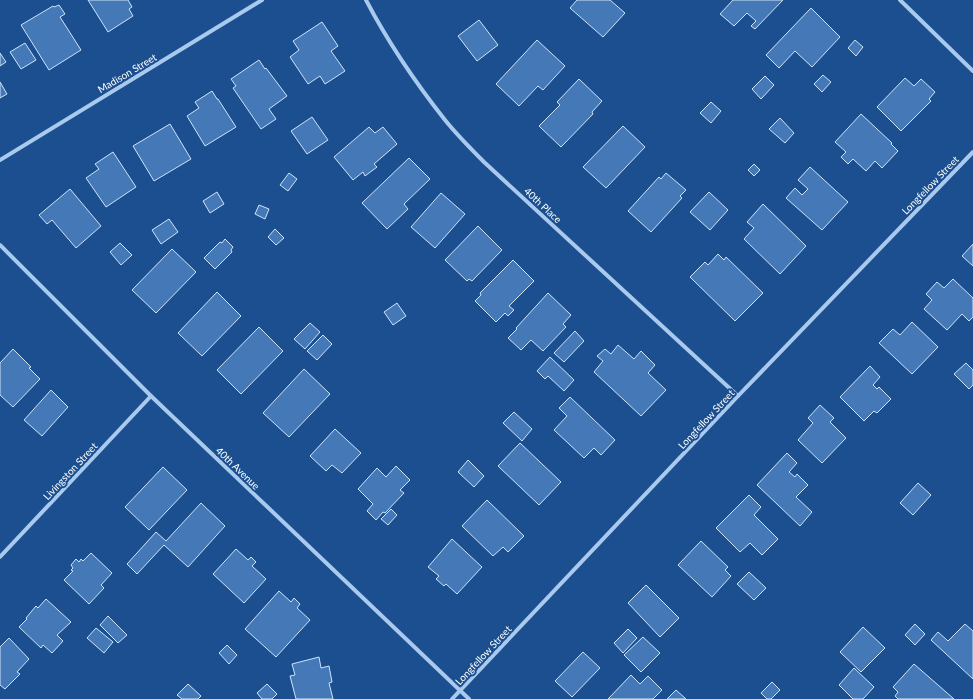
<svg xmlns="http://www.w3.org/2000/svg" width="973" height="699" viewBox="0 0 973 699" font-family="Lato,sans-serif">
<style>
.building{fill:#4478b7;stroke:#cfe3fa}
.lines{fill:none;stroke-linecap:round;stroke-linejoin:round}
.minor{stroke:#a9c9ee;stroke-width:4}
.labels{text-anchor:middle;stroke-width:4;stroke-linejoin:round;paint-order:stroke}
.street-label{font-size:10px;fill:#fff;stroke:#1b4f8f}
</style>
<rect width="100%" height="100%" fill="#1b4f8f"/>
<g class="building">
<polygon points="88,0 128,0 132,7 129,9 133,16 108,32"/>
<polygon points="577,0 610,0 625,13 603,37 570,8"/>
<polygon points="733,0 783,0 755,29 751,26 756,21 747,13 734,26 720,14"/>
<polygon points="59,5 65,14 60,17 81,50 49,70 21,25 53,6 54,7"/>
<polygon points="811,8 840,37 812,67 795,51 779,68 766,55"/>
<polygon points="479,20 498,45 477,61 458,36"/>
<polygon points="322,22 338,46 331,51 345,71 325,84 320,76 308,84 290,57 299,50 293,41"/>
<polygon points="537,40 565,66 543,90 538,86 519,106 496,84"/>
<polygon points="855,40 863,47 856,56 848,48"/>
<polygon points="25,43 36,60 21,69 10,52"/>
<polygon points="0,53 6,62 0,66"/>
<polygon points="259,60 265,69 266,68 287,96 269,109 276,119 261,129 233,88 236,86 231,79"/>
<polygon points="823,75 831,82 822,92 814,84"/>
<polygon points="765,76 774,85 761,99 752,89"/>
<polygon points="905,78 914,86 921,79 935,92 929,99 931,101 901,131 877,107"/>
<polygon points="579,79 602,101 592,112 593,114 561,147 539,126 560,105 557,102"/>
<polygon points="0,82 7,94 0,98"/>
<polygon points="212,91 217,99 218,99 236,127 205,146 187,116 199,108 195,102"/>
<polygon points="711,102 721,111 711,123 700,113"/>
<polygon points="861,114 892,143 891,144 898,151 882,168 875,161 866,171 853,159 848,164 841,157 846,152 835,142"/>
<polygon points="312,117 328,140 307,154 291,131"/>
<polygon points="780,118 794,133 785,143 769,129"/>
<polygon points="170,124 191,159 154,181 133,146"/>
<polygon points="623,126 645,147 606,188 583,167"/>
<polygon points="369,127 375,133 383,127 397,144 374,164 377,167 365,176 363,172 353,180 334,157"/>
<polygon points="113,152 136,187 106,207 86,178 99,169 95,164"/>
<polygon points="409,158 430,179 404,204 408,209 387,229 362,203"/>
<polygon points="754,164 760,170 754,176 748,170"/>
<polygon points="810,167 848,202 822,230 786,198 795,188 802,195 808,189 798,180"/>
<polygon points="289,173 297,179 288,191 280,185"/>
<polygon points="666,173 686,190 680,196 682,198 651,232 628,211 659,177 661,179"/>
<polygon points="70,189 101,226 76,248 52,220 47,224 39,215"/>
<polygon points="217,192 224,204 210,213 203,201"/>
<polygon points="709,192 728,210 710,230 690,212"/>
<polygon points="441,193 465,214 435,248 411,227"/>
<polygon points="763,204 806,246 780,274 744,239 754,228 747,222"/>
<polygon points="259,205 269,209 265,219 255,214"/>
<polygon points="169,219 178,232 161,244 152,230"/>
<polygon points="478,226 502,250 472,281 469,279 467,281 445,260"/>
<polygon points="275,229 284,238 276,245 268,237"/>
<polygon points="225,239 233,247 231,250 232,252 215,269 204,258 220,242 222,243"/>
<polygon points="120,243 132,255 121,265 110,252"/>
<polygon points="973,244 973,266 962,256"/>
<polygon points="172,249 196,272 156,313 132,290"/>
<polygon points="718,254 724,260 726,257 763,293 735,321 690,277 705,262 708,265"/>
<polygon points="513,260 534,281 509,306 514,310 508,316 505,313 496,322 475,301 481,295 480,293"/>
<polygon points="953,279 973,298 973,317 969,321 962,314 947,330 924,309 932,300 926,294 937,282 944,288"/>
<polygon points="217,292 241,316 202,356 178,333"/>
<polygon points="548,293 571,315 563,324 566,327 543,351 531,340 521,350 508,338 517,329 516,328"/>
<polygon points="397,303 406,316 393,325 384,312"/>
<polygon points="912,322 938,347 912,374 879,343 893,329 900,335"/>
<polygon points="310,323 320,332 305,349 294,339"/>
<polygon points="259,327 283,351 241,394 217,370"/>
<polygon points="575,331 584,341 564,362 554,353"/>
<polygon points="323,335 332,344 317,360 307,351"/>
<polygon points="618,345 634,359 641,351 655,365 648,373 666,390 641,416 594,372 603,361 597,356 605,349 611,354"/>
<polygon points="13,349 31,367 29,368 40,379 13,407 0,395 0,363"/>
<polygon points="550,357 574,380 564,391 548,376 545,379 537,371"/>
<polygon points="966,363 973,370 973,385 969,389 954,374"/>
<polygon points="870,366 880,377 873,385 877,389 879,387 891,399 877,413 874,411 864,421 840,397"/>
<polygon points="304,369 330,394 289,437 263,413"/>
<polygon points="51,390 68,407 42,436 24,420"/>
<polygon points="570,397 615,440 601,455 594,448 584,458 554,430 567,416 559,408"/>
<polygon points="820,405 834,418 830,422 846,438 822,463 798,440 813,423 808,418"/>
<polygon points="514,412 532,429 522,441 503,423"/>
<polygon points="335,429 361,453 342,473 332,465 326,471 310,456"/>
<polygon points="520,443 561,482 539,505 498,466"/>
<polygon points="787,453 797,463 789,472 795,477 797,474 808,485 796,497 812,512 800,526 757,485"/>
<polygon points="468,460 484,476 474,487 458,472"/>
<polygon points="396,466 410,480 400,490 404,493 385,513 383,512 376,520 367,511 373,504 358,489 377,468 386,477"/>
<polygon points="163,467 187,490 149,530 125,507"/>
<polygon points="918,483 931,495 913,515 900,503"/>
<polygon points="749,495 761,507 754,515 778,539 762,555 750,543 740,552 716,528"/>
<polygon points="487,500 524,536 508,552 503,547 493,556 462,526"/>
<polygon points="201,503 225,526 188,567 164,545 137,574 127,564 156,532 166,541"/>
<polygon points="391,509 397,515 388,525 381,519"/>
<polygon points="452,539 482,567 457,594 446,584 444,586 436,579 439,576 428,567"/>
<polygon points="701,541 728,567 725,570 731,576 712,597 678,565"/>
<polygon points="236,549 248,560 251,557 256,562 252,566 266,579 244,603 213,574"/>
<polygon points="91,553 112,573 101,585 104,588 89,604 64,580 73,571 71,570 73,568 71,565 76,559 79,562 81,559 83,561"/>
<polygon points="749,572 766,588 754,600 737,584"/>
<polygon points="646,585 679,618 660,637 628,603"/>
<polygon points="279,591 291,602 294,598 300,604 297,608 310,620 276,657 245,629"/>
<polygon points="46,599 71,622 57,635 63,641 52,653 43,645 41,648 19,627 27,619 26,618 36,606 38,608"/>
<polygon points="108,616 127,635 118,643 100,625"/>
<polygon points="915,624 925,634 915,645 905,635"/>
<polygon points="965,624 973,631 973,679 931,640 938,632 948,641"/>
<polygon points="863,627 885,648 861,672 840,652"/>
<polygon points="96,628 113,642 104,653 87,638"/>
<polygon points="628,629 637,638 623,653 614,643"/>
<polygon points="643,637 660,653 641,672 624,655"/>
<polygon points="9,638 29,659 17,672 20,674 5,689 0,685 0,647"/>
<polygon points="227,645 237,655 229,664 219,653"/>
<polygon points="583,652 600,668 572,697 555,681"/>
<polygon points="319,657 321,668 329,666 332,682 329,683 333,699 296,699 290,676 295,675 292,664"/>
<polygon points="914,664 954,699 898,699 895,696 898,692 893,687"/>
<polygon points="854,668 874,687 863,699 853,699 839,685"/>
<polygon points="631,675 640,684 648,676 662,690 653,699 608,699"/>
<polygon points="772,682 780,690 771,699 767,699 761,693"/>
<polygon points="188,684 201,696 198,699 182,699 177,695"/>
<polygon points="267,684 277,694 272,699 262,699 257,693"/>
<polygon points="676,690 686,699 667,699"/>
</g>
<g class="lines">
<g class="minor">
<path d="M366 0C388 42 415 82 445 120 457 135 471 149 484 162L738 396"/>
<polyline points="900,0 973,71"/>
<polyline points="0,160 262,0"/>
<polyline points="0,245 151,396 469,699"/>
<polyline points="0,557 151,396"/>
<polyline points="452,699 738,396 973,152"/>
</g>
</g>
<g class="labels">
<g class="street-label">
<text transform="translate(127 73) rotate(-31)" y="4">Madison Street</text>
<text transform="translate(930 185) rotate(-46)" y="4">Longfellow Street</text>
<text transform="translate(543 205) rotate(43)" y="4">40th Place</text>
<text transform="translate(706 419) rotate(-47)" y="4">Longfellow Street</text>
<text transform="translate(238 468) rotate(44)" y="4">40th Avenue</text>
<text transform="translate(70 471) rotate(-47)" y="4">Livingston Street</text>
<text transform="translate(483 655) rotate(-47)" y="4">Longfellow Street</text>
</g>
</g>
</svg>
